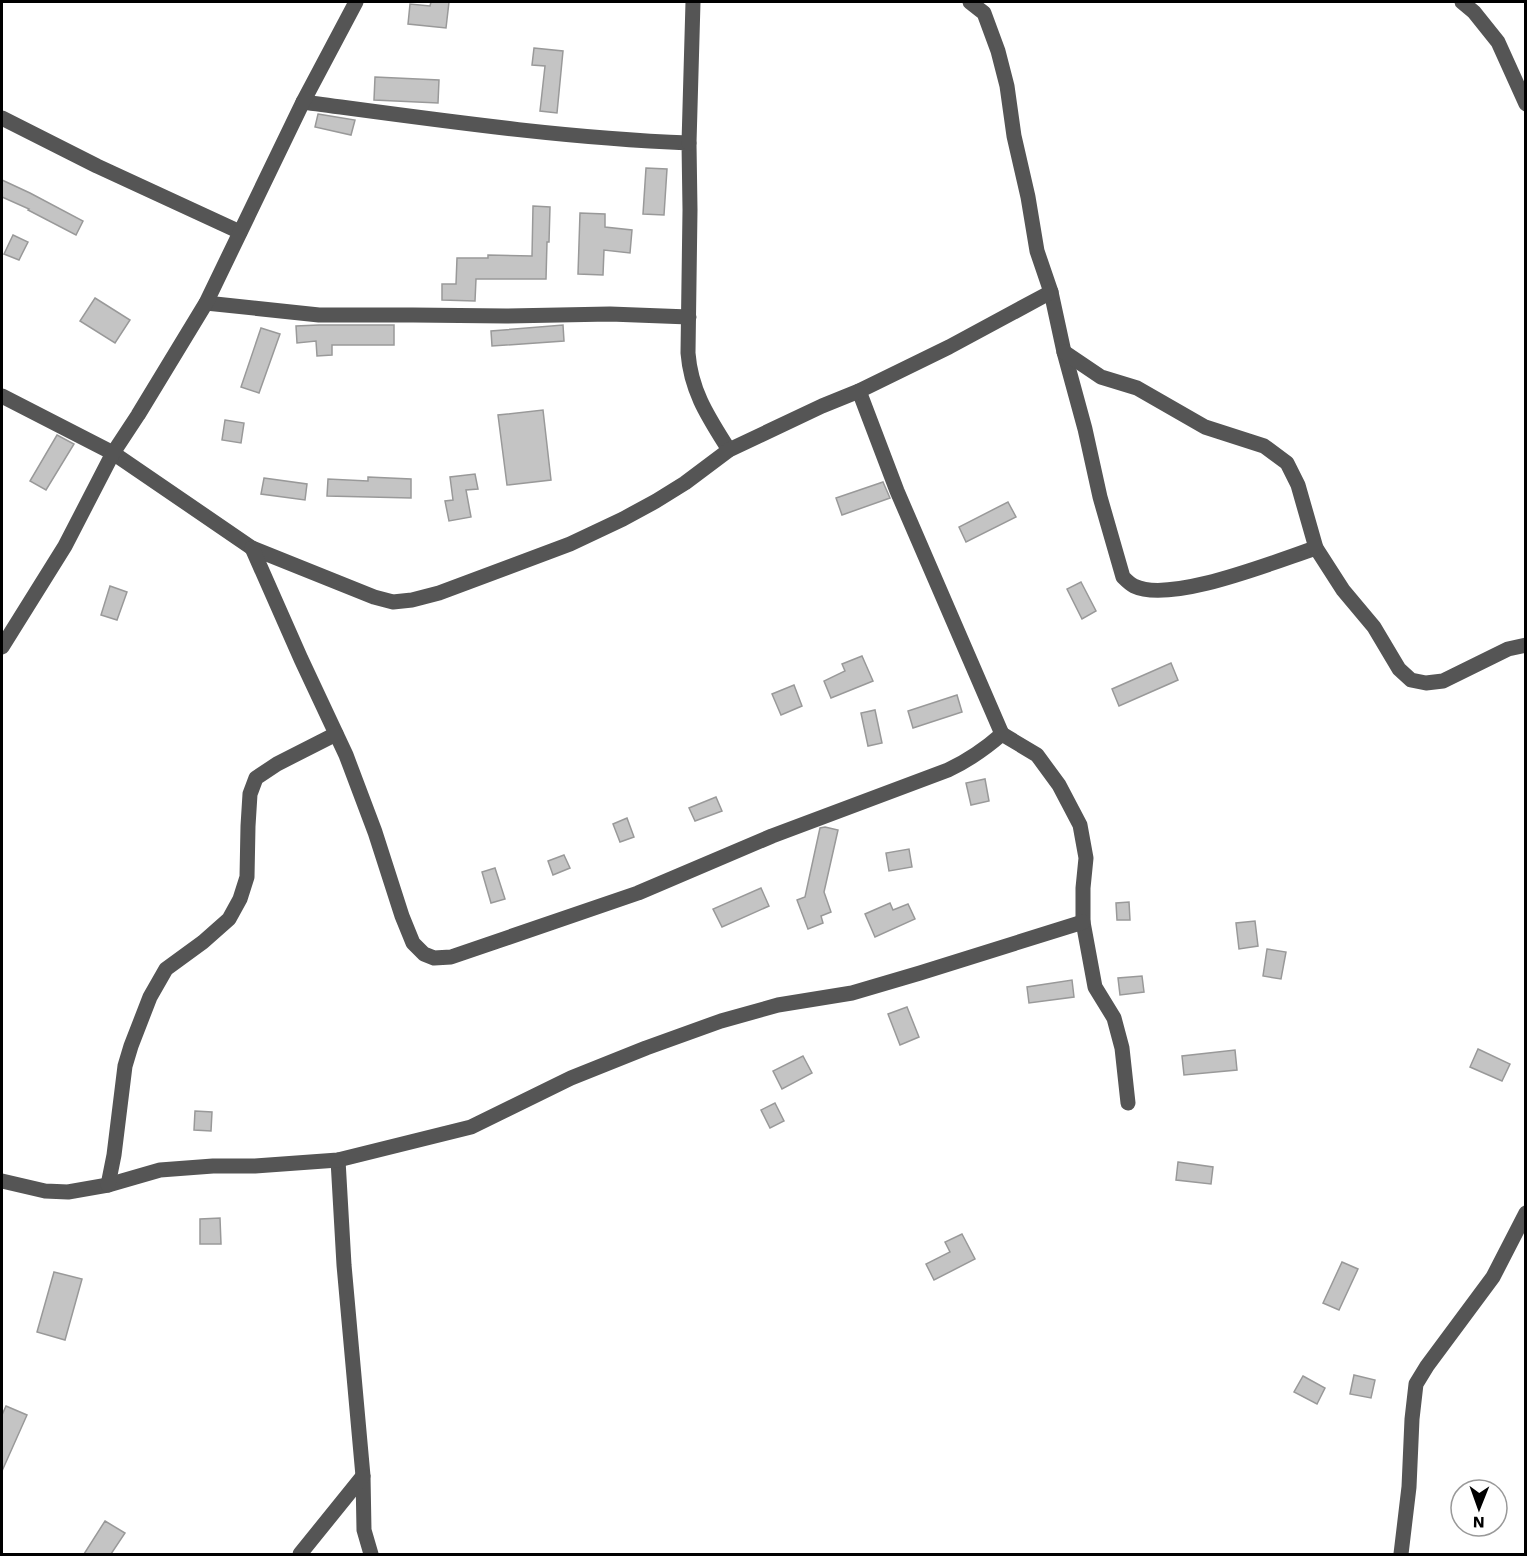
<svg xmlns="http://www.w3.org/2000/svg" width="1527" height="1556" viewBox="0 0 1527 1556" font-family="'Work Sans',sans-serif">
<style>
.building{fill:#c4c4c4;stroke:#999;stroke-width:1.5}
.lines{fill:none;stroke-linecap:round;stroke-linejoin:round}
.minor{stroke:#555;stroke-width:15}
</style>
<rect width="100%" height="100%" fill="#fff"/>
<g class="building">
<polygon points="431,2 449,2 446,28 408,24 410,4 430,6"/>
<polygon points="534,48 563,51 557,113 540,111 545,66 532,65"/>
<polygon points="375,77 439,80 438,103 374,100"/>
<polygon points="318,114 355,120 351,135 315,127"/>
<polygon points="646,168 667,169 664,215 643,214"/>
<polygon points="2,180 30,193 83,221 76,235 28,210 29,209 2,197"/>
<polygon points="533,206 550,207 549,242 547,242 546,279 476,279 475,301 442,300 442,284 456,284 457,258 488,258 488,255 532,256"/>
<polygon points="580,213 605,214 605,227 632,230 630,253 604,250 603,275 578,274"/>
<polygon points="13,235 28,242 19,260 4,254"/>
<polygon points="95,298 130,320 115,343 80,321"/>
<polygon points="319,325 394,325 394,345 332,345 332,355 317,356 316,341 297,343 296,326"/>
<polygon points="563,325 564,341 492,346 491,331"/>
<polygon points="261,328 280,334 259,393 241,387"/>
<polygon points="543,410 551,480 507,485 498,415"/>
<polygon points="225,420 244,423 241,443 222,440"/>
<polygon points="57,435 74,444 46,490 30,481"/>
<polygon points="475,474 478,489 466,490 471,517 449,521 445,501 453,500 450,477"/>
<polygon points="368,477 411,479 411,498 327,496 328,479 368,481"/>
<polygon points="264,478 307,484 305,500 261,494"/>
<polygon points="883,482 890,498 842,515 836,498"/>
<polygon points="1008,502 1016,517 966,542 959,527"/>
<polygon points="1081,582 1096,611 1082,619 1067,589"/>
<polygon points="110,586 127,592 117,620 101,615"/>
<polygon points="862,656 873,681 831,698 824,681 845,671 842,664"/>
<polygon points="1171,663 1178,680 1119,706 1112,689"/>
<polygon points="794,685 802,706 781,715 772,694"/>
<polygon points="957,695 962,712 913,728 908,711"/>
<polygon points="875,710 882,743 868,746 861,713"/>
<polygon points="985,779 989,801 971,805 966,783"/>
<polygon points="716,797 722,811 695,821 689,808"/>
<polygon points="627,818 634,837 620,842 613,824"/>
<polygon points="825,827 838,830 824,892 831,912 821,916 823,923 808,929 797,900 805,897 820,828"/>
<polygon points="909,849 912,867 889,871 886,853"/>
<polygon points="564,855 570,868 553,875 548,861"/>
<polygon points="495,868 505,899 491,903 482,872"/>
<polygon points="761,888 769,906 722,927 713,909"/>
<polygon points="1129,902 1130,920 1117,920 1116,903"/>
<polygon points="890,903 893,910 908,904 915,919 875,937 865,914"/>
<polygon points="1255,921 1258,946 1239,949 1236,923"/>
<polygon points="1267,949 1286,952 1281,979 1263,976"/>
<polygon points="1142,976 1144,992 1120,995 1118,978"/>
<polygon points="1072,980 1074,997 1029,1003 1027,987"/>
<polygon points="907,1007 919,1037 900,1045 888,1014"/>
<polygon points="1478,1049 1510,1064 1502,1081 1470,1067"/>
<polygon points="1235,1050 1237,1070 1184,1075 1182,1056"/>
<polygon points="803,1056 812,1073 782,1089 773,1071"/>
<polygon points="775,1103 784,1121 770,1128 761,1110"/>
<polygon points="195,1111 212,1112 211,1131 194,1130"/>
<polygon points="1178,1162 1213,1167 1211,1184 1176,1180"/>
<polygon points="220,1218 221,1244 200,1244 200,1219"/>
<polygon points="962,1234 975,1259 934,1280 926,1264 950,1252 945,1242"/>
<polygon points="1342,1262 1358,1269 1339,1310 1323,1303"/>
<polygon points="54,1272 82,1279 65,1340 37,1332"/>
<polygon points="1354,1375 1375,1380 1371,1398 1350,1394"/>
<polygon points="1303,1376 1325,1388 1317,1404 1294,1392"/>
<polygon points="6,1406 27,1415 2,1471 2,1415"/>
<polygon points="105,1521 125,1533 111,1554 84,1554"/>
</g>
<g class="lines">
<g class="minor">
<path d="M970 2 984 13 998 51 1007 86 1014 136 1028 197 1037 251 1051 292 1064 352 1085 429 1100 497 1123 577C1126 580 1130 584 1134 586 1171 604 1276 561 1316 548"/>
<polyline points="1462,2 1474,12 1498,42 1526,104"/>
<path d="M303 102C431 119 560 138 689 143L690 210 688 353C691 392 709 418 729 450"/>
<polyline points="2,118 97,166 240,232"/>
<polyline points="689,143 693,2"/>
<polyline points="206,303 319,315 413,315 506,316 610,314 689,317"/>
<polyline points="1064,352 1101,377 1137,388 1205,427 1264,446 1287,463 1298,485 1316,548 1343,590 1374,627 1399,669 1411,680 1426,683 1443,681 1508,649 1526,645"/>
<polyline points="859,391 897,491 1002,734"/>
<polyline points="2,396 113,453 252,548 374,597 393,602 412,600 439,593 570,544 623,519 656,501 685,483 729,450 822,406 859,391 949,347 1051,292"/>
<path d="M252 548 301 659 346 755 375 832 402 916 413 943 424 954 434 958 451 957 638 893 772 836 948 770C969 760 985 749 1002 734L1037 755 1059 785 1080 825 1086 858 1083 888V922L1095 987 1114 1018 1122 1048 1128 1103"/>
<polyline points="2,647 65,546 113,453 138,415 206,303 303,102 356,2"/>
<polyline points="338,1160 344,1265 363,1476 364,1530 371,1554"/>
<polyline points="2,1181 45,1191 68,1192 108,1185 160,1170 213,1166 255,1166 338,1160 471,1127 571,1078 646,1048 721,1021 778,1005 852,993 920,973 1083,922"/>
<polyline points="108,1185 114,1155 125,1066 131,1046 150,997 166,969 203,942 229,919 240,899 247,877 248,826 250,794 256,778 277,764 336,734"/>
<polyline points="300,1554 363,1476"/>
<polyline points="1401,1554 1409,1487 1412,1419 1416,1384 1427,1366 1493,1277 1526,1213"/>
</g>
</g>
<rect width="1527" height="1556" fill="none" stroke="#000000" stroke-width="6"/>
<g transform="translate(1479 1508) rotate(181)"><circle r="28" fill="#ffffff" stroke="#999999" stroke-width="1.5"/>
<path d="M0-4.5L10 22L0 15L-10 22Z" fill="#000000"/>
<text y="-9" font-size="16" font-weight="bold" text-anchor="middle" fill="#000000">N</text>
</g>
</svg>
